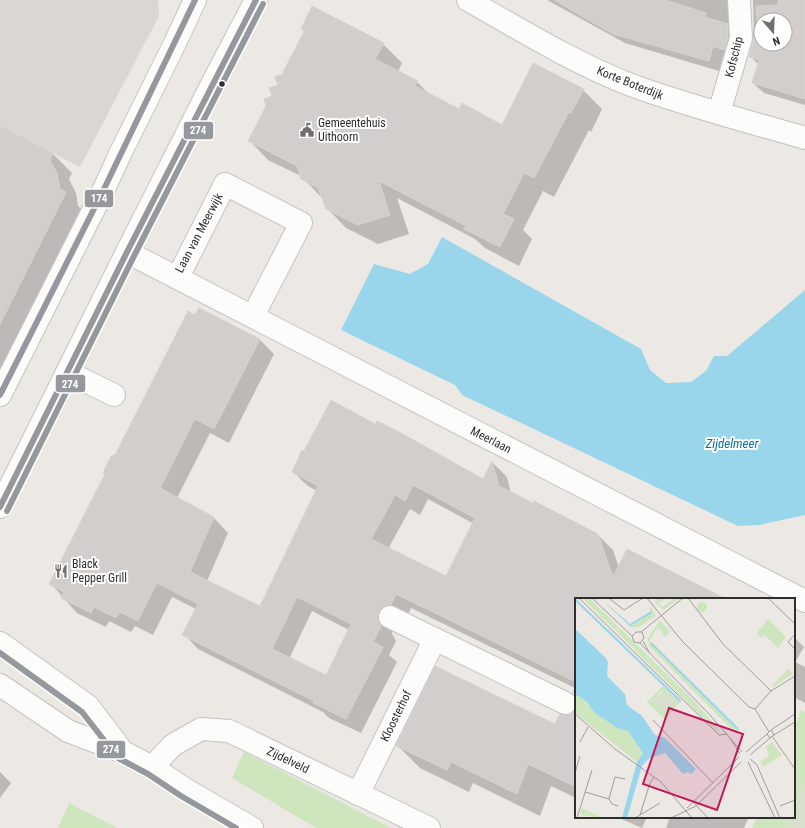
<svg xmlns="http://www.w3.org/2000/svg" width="805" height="828" viewBox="0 0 805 828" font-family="'Roboto Condensed',sans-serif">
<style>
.green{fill:#cee6be}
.cemetery{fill:#d8e0cc}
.plaza{fill:#dad6d2}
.water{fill:#99d6ec}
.shadow{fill:#0003;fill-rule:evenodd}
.building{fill:#d1cecb;stroke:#d7d4d0;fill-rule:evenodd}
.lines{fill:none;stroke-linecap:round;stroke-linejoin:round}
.minor-casing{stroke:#c5c4c5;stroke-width:24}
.minor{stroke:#fcfcfb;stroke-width:22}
.bus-1-casing{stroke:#fff;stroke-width:9}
.bus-2-casing{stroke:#fff;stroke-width:9}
.bus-1{stroke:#95999d;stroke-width:6}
.bus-2{stroke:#95999d;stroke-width:6}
.bus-dot{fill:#2e2e2e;stroke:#fff;stroke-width:1.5}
.labels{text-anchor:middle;stroke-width:4;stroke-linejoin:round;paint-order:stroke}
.street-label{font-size:12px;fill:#2e2e2e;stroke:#fff}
.poi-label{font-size:12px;fill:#2e2e2e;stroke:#fff;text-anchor:start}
.water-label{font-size:13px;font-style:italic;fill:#0d6fa3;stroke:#fff}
.inset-river{fill:none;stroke:#99d6ec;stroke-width:2}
.inset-road{fill:none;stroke:#a09e9b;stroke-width:1}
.view{fill:#c2185b;fill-opacity:0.15;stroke:#c2185b;stroke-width:2}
.inset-edge{fill:none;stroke:#2e2e2e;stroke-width:2}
.line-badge{stroke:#fff;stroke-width:1.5}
.badge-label{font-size:11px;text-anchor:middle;font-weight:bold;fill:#fff}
</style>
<rect width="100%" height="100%" fill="#ece8e4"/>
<g class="green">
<polygon points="801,710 805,712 805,782 794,807 794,727"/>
<polygon points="244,752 391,828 316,828 232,778"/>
<polygon points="69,803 117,828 58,828"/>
<polygon points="757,817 790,817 785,828 752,828"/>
</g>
<polygon class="cemetery" points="805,782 805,828 785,828 790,817 794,817 794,807"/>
<polygon class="plaza" points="0,0 158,0 159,16 80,167 0,126"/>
<polygon class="water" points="442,237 641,349 650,370 666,383 691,382 706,371 714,356 727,356 805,290 805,515 759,525 738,526 462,395 455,385 341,330 374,264 410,274 428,264"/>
<g class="shadow">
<polygon points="547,0 742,0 735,59 723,56 719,71 625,43"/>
<path d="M753 0H805V105L764 93 753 83 759 65 750 56 754 38ZM761 20H785V44H761Z"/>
<polygon points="302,29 383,44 402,63 398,72 417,82 431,96 459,110 502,126 583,90 602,109 591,132 589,130 554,197 543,191 523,230 532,239 519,266 485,248 475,239 397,198 409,234 378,244 346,228 327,208 323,199 301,176 268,160 249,140 267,106 273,97 305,32"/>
<polygon points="0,127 53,154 72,173 69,179 76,193 78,206 85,212 0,385"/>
<path d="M195 316 260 340 274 354 229 443 210 433 177 498 214 518 228 533 207 581 260 607 317 491 308 486 293 472 483 480 493 463 507 477 511 493 598 535 613 550 619 568 724 599H576V696L573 692 575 688 411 608 406 619 393 627 392 634 396 641 389 655 397 662 361 733 329 718 323 712 198 649 184 634 196 609 172 597 153 635 135 626 131 632 109 621 106 627 77 613 51 584 116 456ZM428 499 474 524 446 577 388 549 410 509 420 515ZM312 611 349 630 326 677 289 659Z"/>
<polygon points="794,637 804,647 795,662 805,667 805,703 794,697"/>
<polygon points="576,710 576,798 551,786 540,816 473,783 469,792 420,768 397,745 556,726"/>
<polygon points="0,772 11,783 0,798"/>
<polygon points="617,817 647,817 642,828"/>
<polygon points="670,817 749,817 744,828 666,828"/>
</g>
<g class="building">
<polygon points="554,0 665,0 706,13 705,17 728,24 728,37 725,50 713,46 709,61 613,34"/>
<path d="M778 0H805V99L752 83 759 60 749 57 753 41V32L758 33 756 6 778 5ZM761 20H785V44H761Z"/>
<polygon points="312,6 384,43 375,59 418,81 415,86 459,109 462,103 502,125 533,63 584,89 571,113 569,112 534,178 524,173 503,214 514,219 500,247 464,229 466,226 379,181 390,215 358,225 326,209 318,188 301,179 297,166 248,141 266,106 264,99 272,96 269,88 278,85 275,77 283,74 283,72 305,30 301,29"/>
<polygon points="0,126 53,153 50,160 57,173 60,189 66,192 0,324"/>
<path d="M199 308 260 339 214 429 195 419 160 488 214 517 190 572 260 606 318 486 292 472 302 450 304 451 331 400 375 424 377 421 401 433 483 479 492 461 499 486 533 503 534 501 598 534 613 577 627 549 726 599H576V682L396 594 391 605 383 606 379 612 378 618 381 626 373 642 383 647 346 719 313 703 314 701 182 635 198 604 157 583 138 621 120 612 116 618 94 607 91 613 61 598 64 592 49 584 105 474 103 473 111 456 115 455 188 311 194 315ZM413 485 475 518 446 576 371 539 395 495 405 501ZM297 597 351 624 326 675 272 649Z"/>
<polygon points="435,666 555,724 560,714 566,715 572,714 576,709 576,787 528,764 517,794 451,762 447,770 396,746"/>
</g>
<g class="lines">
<defs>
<g id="minor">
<path d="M468 0C521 30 574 63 631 85 688 106 747 121 805 138"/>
<polyline points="719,113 741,38 739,0"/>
<polyline points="127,252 805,601"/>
<polyline points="178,277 225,184 301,223 253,316"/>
<polyline points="67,372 114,395"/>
<polyline points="0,395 104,189 121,152 175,43 195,0"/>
<polyline points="0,507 127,252 213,82 256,0"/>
<polyline points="390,617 565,703"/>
<polyline points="0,643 88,706 123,752"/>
<polyline points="0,685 68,731 123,752 152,767 185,789 252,828"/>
<polyline points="152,767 173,745 201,729 229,731 429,828"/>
<polyline points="358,794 435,639"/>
</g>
</defs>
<use href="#minor" class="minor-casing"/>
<use href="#minor" class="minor"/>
<defs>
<g id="bus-1">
<polyline points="0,395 104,189 195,0"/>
<polyline points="0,507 127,252 256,0"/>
</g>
<g id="bus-2">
<polyline points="7,511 134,256 263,4"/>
<polyline points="0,653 82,712 118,758 148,774 181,796 236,828"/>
</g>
</defs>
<use href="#bus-1" class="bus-1-casing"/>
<use href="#bus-2" class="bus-2-casing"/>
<use href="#bus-1" class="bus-1"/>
<use href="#bus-2" class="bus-2"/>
</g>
<defs>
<symbol id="civic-bare" viewBox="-9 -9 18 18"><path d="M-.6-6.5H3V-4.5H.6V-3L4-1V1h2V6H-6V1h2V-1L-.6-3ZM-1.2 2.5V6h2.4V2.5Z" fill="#706f6e" stroke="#fff" stroke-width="2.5" paint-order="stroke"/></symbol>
<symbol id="restaurant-bare" viewBox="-9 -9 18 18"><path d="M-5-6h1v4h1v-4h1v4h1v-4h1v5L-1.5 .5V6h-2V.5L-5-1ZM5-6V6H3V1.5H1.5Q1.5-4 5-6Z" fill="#706f6e" stroke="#fff" stroke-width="2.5" paint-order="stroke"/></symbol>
</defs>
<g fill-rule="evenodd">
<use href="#civic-bare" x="297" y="120" width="20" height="20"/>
<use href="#restaurant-bare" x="51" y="561" width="20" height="20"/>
</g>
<circle class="bus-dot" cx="222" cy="84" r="3.5"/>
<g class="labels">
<g class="street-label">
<text transform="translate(734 57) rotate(-76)" y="4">Kofschip</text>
<text transform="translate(630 83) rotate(22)" y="4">Korte Boterdijk</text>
<text transform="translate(199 233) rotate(-62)" y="4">Laan van Meerwijk</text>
<text transform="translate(491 440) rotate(27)" y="4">Meerlaan</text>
<text transform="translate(396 716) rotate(-64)" y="4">Kloosterhof</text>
<text transform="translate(288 760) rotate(26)" y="4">Zijdelveld</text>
</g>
<g class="poi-label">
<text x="318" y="127">Gemeentehuis<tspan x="318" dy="14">Uithoorn</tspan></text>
<text x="72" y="568">Black<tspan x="72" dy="14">Pepper Grill</tspan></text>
</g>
<g class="water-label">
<text x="732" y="448">Zijdelmeer</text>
</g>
</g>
<g transform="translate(575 598)">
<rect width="220" height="220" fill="#ece8e4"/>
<path d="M7 0H14L43 28 40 32ZM86 0H92L84 5 87 9 100 0H106L88 12 79 4ZM122 9a5 5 0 1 1 10 0a5 5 0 1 1-10 0ZM76 9 81 18 64 29H55L42 16 55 28 77 14 74 11ZM193 21 211 39 203 50 190 37 186 40 182 35ZM85 22 95 34 90 39 83 29 75 42 76 46 164 132 161 136 74 48 73 40ZM44 29 120 104 145 133 143 135 40 32ZM213 71 218 76 198 89 197 88ZM88 88 97 96 94 99 86 93 77 104H100L96 101 99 98 105 104 90 121 72 104ZM0 96 12 104 19 114 53 133 68 155 62 164 0 115ZM197 144 207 157 188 169 185 163 192 160 194 155 190 149ZM7 210 26 219 30 220 5 217Z" fill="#cee6be"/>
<path d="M88 93 94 99 97 96 101 105 90 116 77 104Z" fill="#d8e0cc"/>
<path d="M0 0 107 103 105 104 0 3ZM25 0 55 26 76 13 77 15 55 28ZM0 31 31 60 33 64 32 78 50 96 52 107 67 118 80 137 90 140 121 171 116 176 113 174 108 176 90 155 73 161 67 168 52 220H47L62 164 68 155 53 133 42 130 19 114 12 104 0 96Z" fill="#99d6ec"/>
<path class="inset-river" d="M76 45 163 131"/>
<path class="inset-road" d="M4 0 144 137 152 136M17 0 57 38M34 0 49 12 68 0M72 0 107 43 174 109 180 111M113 0 148 46 196 93M193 0 220 26M66 34 108 0M220 36 213 44 220 51M57 38 61 34H67L69 40 65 45M57 38 59 44 65 45M68 43 74 54M65 45 135 117 167 154M180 111 196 93 220 78M180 111 194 134M0 116 40 151 86 184 117 220M78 122 138 185M196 132 199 137 195 140 192 136 196 132 220 116M199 137 220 124M197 138 220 171M155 140 165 156M5 144 13 129M171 154 192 136M175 157 195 140M175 161 182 167 205 220M173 164 200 220M0 175 5 158M10 194 34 201 37 206 43 208M34 201 40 179 50 181M120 206 133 220M205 208 220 202M112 210 164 159M65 217 75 185 79 179M2 220 17 172M60 220 85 205M96 220 121 208 166 164"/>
<path class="view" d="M94 110 168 136 142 212 68 186Z"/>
<rect width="220" height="220" class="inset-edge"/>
</g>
<g class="line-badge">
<rect x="183" y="121" width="31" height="19" rx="4" fill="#95999d"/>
<rect x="84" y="189" width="30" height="19" rx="4" fill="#95999d"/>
<rect x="55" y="374" width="31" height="19" rx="4" fill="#95999d"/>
<rect x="96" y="740" width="30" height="19" rx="4" fill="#95999d"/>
</g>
<g class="badge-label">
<text x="198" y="134">274</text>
<text x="99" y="202">174</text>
<text x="70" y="388">274</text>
<text x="111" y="753">274</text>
</g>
<g transform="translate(773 32) rotate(161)"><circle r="19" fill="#ffffff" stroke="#ababab"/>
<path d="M0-3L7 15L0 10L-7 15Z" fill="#706f6e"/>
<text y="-6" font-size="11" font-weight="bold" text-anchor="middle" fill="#2e2e2e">N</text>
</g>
</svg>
